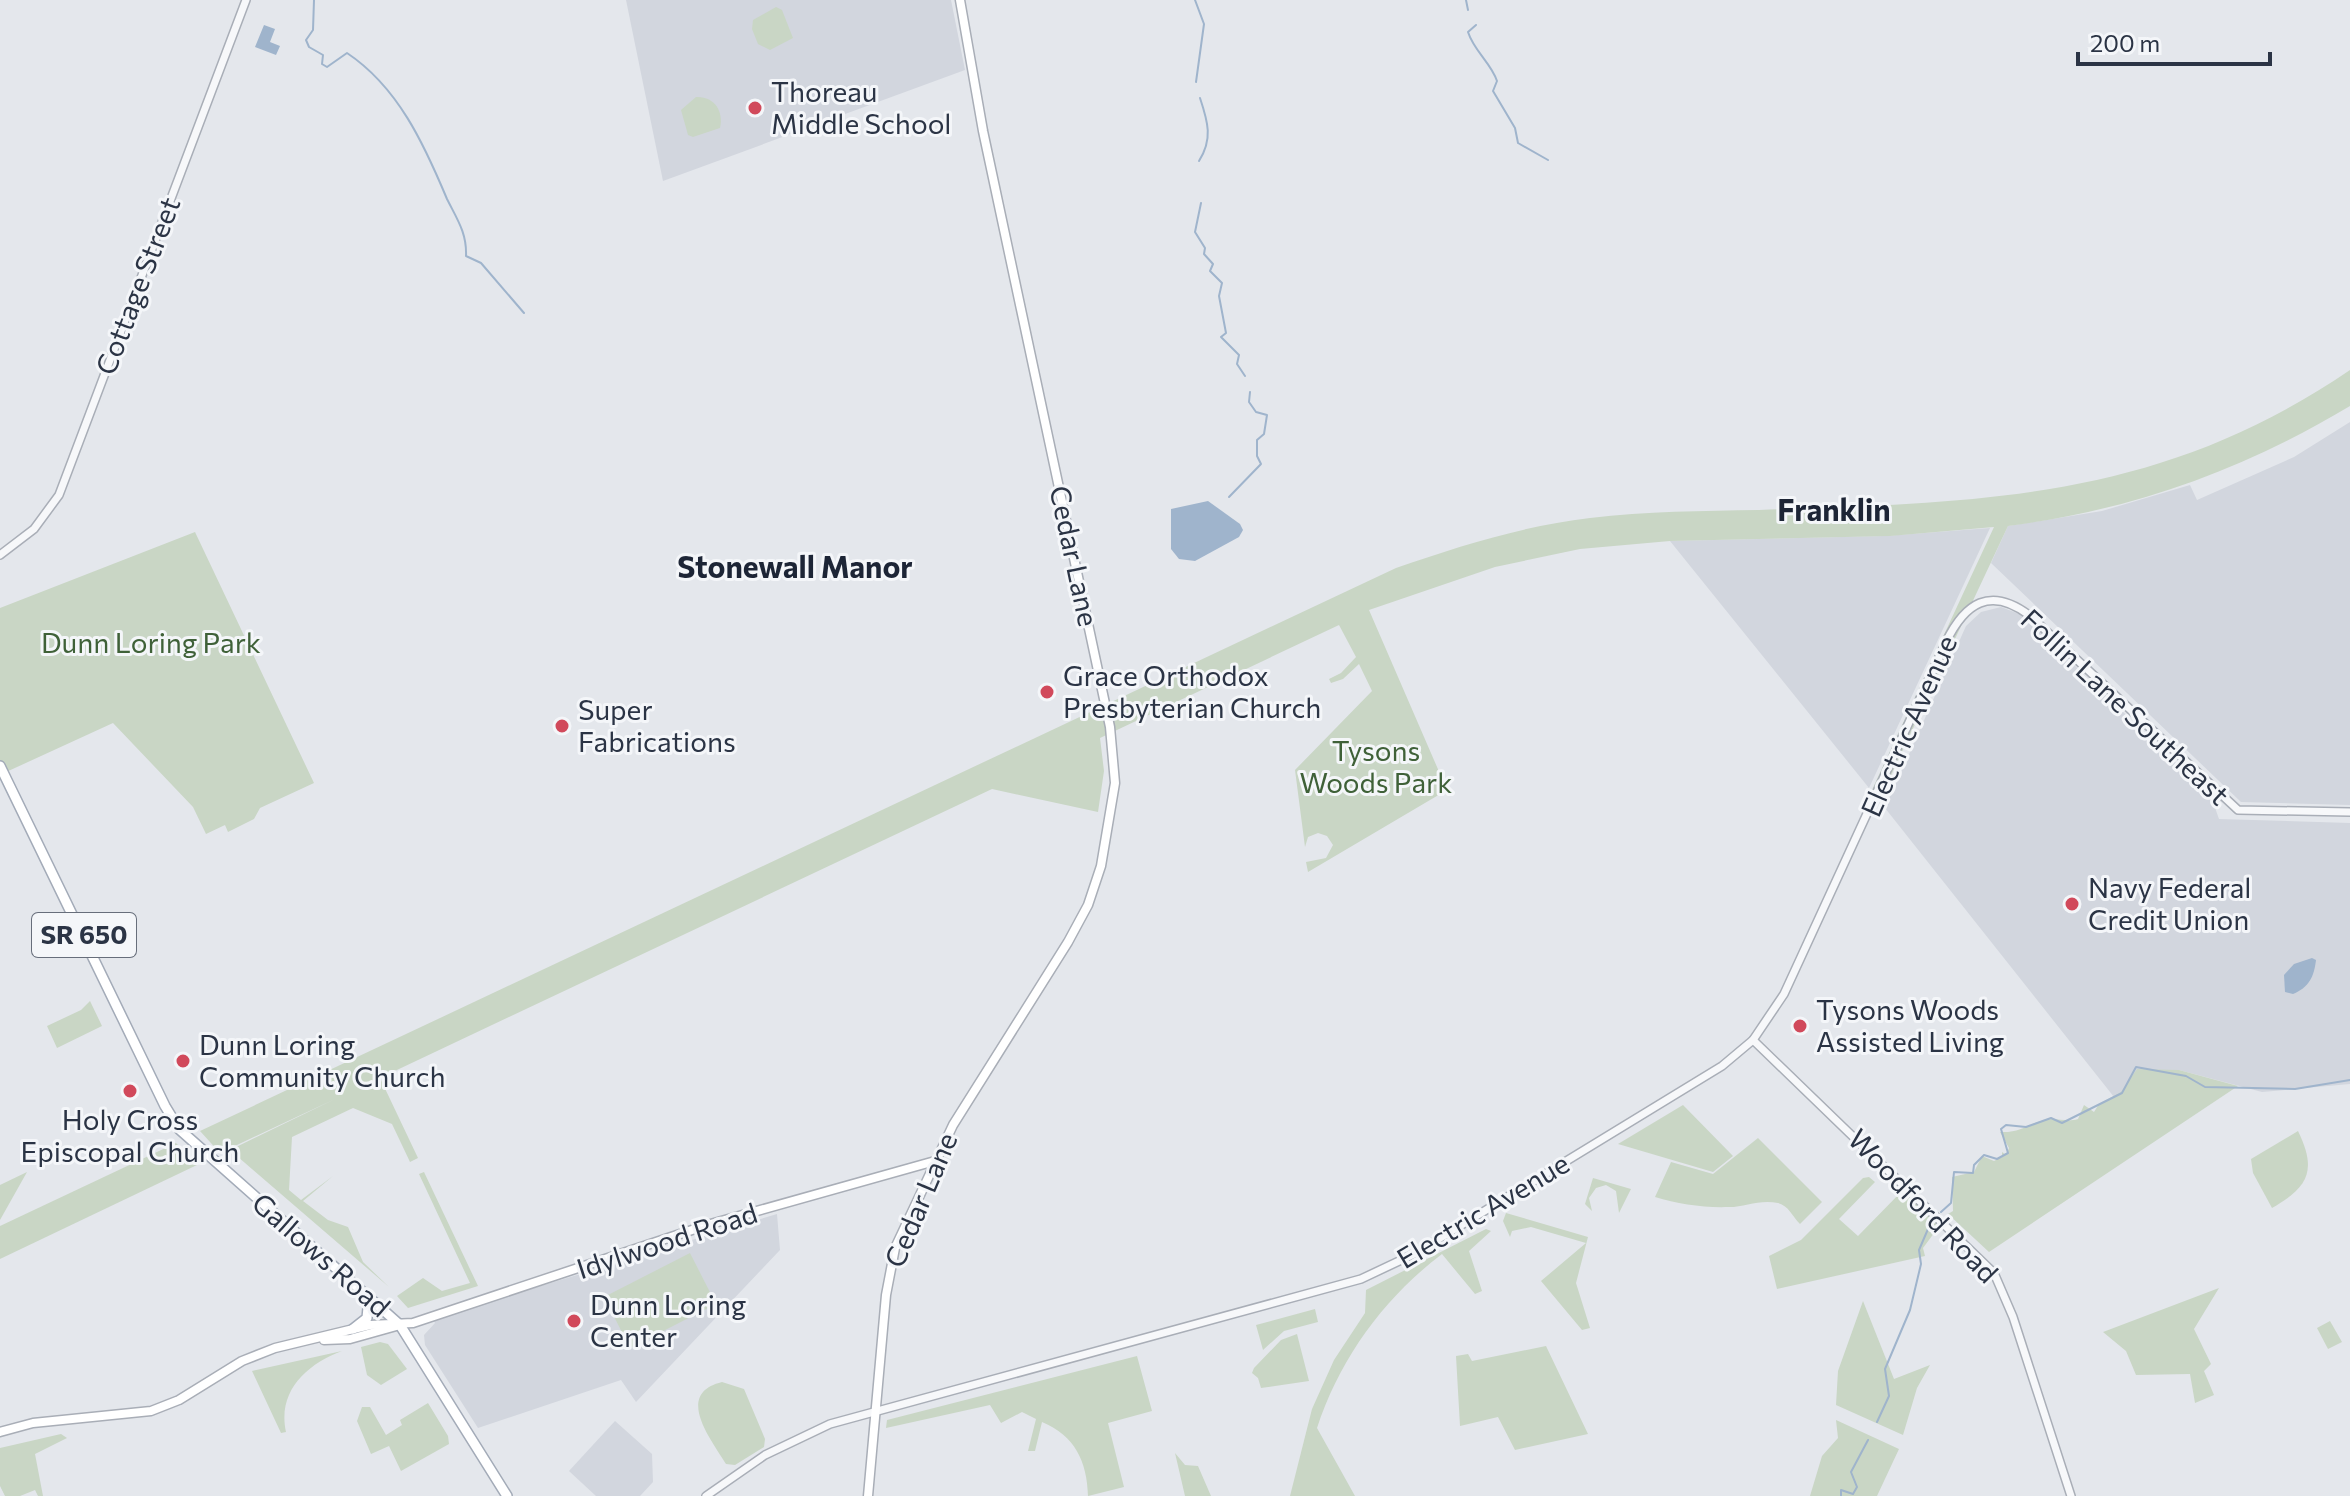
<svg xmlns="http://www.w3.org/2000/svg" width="2350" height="1496" viewBox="0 0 2350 1496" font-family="Commissioner,sans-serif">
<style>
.built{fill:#d2d6de}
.green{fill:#c9d6c5}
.water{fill:#9fb4cc}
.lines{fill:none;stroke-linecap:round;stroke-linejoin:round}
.stream{stroke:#9fb4cc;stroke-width:2}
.tertiary-casing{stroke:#a9aeb7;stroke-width:10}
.secondary-casing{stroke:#a9aeb7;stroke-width:11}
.primary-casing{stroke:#a3abb8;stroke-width:12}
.tertiary{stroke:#f7f8fa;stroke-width:7}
.secondary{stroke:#fff;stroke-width:8}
.primary{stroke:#fff;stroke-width:9}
.poi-dot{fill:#d1495b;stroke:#f4f6f9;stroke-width:3}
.labels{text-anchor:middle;stroke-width:6;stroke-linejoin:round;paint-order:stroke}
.shield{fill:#f4f6f9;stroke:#676e7b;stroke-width:2}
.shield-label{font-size:26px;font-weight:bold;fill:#2b3445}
.poi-label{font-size:28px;fill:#2b3445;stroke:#f4f6f9;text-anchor:start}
.street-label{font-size:28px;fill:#2b3445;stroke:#f4f6f9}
.park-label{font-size:28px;fill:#3f6138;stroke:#f4f6f9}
.neighbourhood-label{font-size:30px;font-weight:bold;fill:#1d2536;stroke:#f4f6f9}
</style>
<rect width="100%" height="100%" fill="#e4e7ec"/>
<g class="built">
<polygon points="626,0 951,0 965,70 663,181"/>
<polygon points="2350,422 2350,805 2241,802 1991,563 2008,526 2102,511 2190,485 2197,500 2294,457"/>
<polygon points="1990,528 1869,788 1670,541 1885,536"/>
<polygon points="2001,607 2022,615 2200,786 2213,802 2219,819 2350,823 2350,1084 2262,1092 2179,1070 2114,1097 1885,808 1966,626 1981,612"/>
<polygon points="777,1214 780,1250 636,1402 621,1380 478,1428 425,1345 424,1335 435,1323 433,1319"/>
<polygon points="615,1421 652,1454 653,1482 640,1496 596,1496 569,1471"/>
</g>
<g class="green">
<polygon points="776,7 782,10 793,38 770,50 758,44 752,29 753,20"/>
<path d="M696 97C714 96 724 111 720 128L693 137 688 135 681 110Z"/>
<path d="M2350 370V406C2243 470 2132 510 2008 526L1879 801 1871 792 1994 527 1890 536 1670 541 1580 549 1495 567 1369 610 1447 790 1308 872 1306 862 1326 858 1333 845 1327 836 1318 833 1308 837 1305 847 1295 770 1372 691 1359 664 1343 679 1331 683 1329 679 1341 673 1356 657 1339 625 1100 738 1104 771 1098 812 992 789 380 1078 418 1158 410 1162 392 1124 353 1108 292 1137 289 1190 301 1200 333 1176 303 1201 328 1220 348 1227 363 1262 389 1287 230 1150 335 1099 220 1153 200 1131 1396 568C1459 546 1523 526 1590 518 1646 511 1703 511 1759 510 1982 502 2158 501 2350 370Z"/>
<polygon points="195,532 314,783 260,808 254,819 228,832 225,825 206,834 193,807 113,723 4,773 0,765 0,608"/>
<polygon points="90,1001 102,1026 57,1048 47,1026 81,1010"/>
<path d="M2137 1069 2179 1070 2238 1086 1989 1252 1948 1214 1953 1211 1952 1177 1974 1172 1982 1156 1994 1161 2002 1157V1152L2006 1155 2009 1148 2000 1132C2021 1133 2027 1124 2045 1120 2056 1117 2066 1123 2078 1119L2084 1105 2094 1112 2099 1104 2121 1092Z"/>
<polygon points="1683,1105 1733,1156 1713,1172 1618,1144"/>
<path d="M2298 1131C2317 1170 2309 1187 2272 1208L2253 1173 2251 1159Z"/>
<path d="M1758 1138 1822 1202 1800 1224C1792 1216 1789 1206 1778 1203 1760 1199 1745 1207 1729 1207 1704 1208 1678 1204 1655 1197L1671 1162 1713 1174Z"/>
<polygon points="176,1143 197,1165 0,1259 0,1226"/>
<polygon points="27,1172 0,1220 0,1185"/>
<polygon points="424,1172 478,1286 408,1308 397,1296 423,1278 442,1291 470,1283 419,1174"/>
<polygon points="1869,1177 1875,1182 1839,1219 1858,1236 1903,1190 1940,1225 1923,1248 1925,1256 1777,1289 1769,1256 1801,1240 1863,1178"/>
<polygon points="1593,1178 1631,1189 1619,1213 1616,1191 1606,1185 1596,1188 1589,1198 1592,1211 1585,1204"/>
<polygon points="1506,1213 1588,1237 1576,1283 1590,1328 1582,1330 1541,1281 1586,1243 1531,1227 1512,1231 1510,1237 1503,1221"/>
<path d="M1486 1229 1491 1231 1469 1251 1482 1291 1475 1294 1442 1254C1384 1298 1340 1358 1317 1428L1355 1496H1290L1312 1409 1334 1360 1365 1313 1366 1290Z"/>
<polygon points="690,1253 716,1304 630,1348 604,1297"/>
<polygon points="2219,1288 2194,1329 2211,1364 2204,1371 2214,1395 2195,1403 2190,1374 2136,1375 2126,1351 2103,1332"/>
<polygon points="1863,1301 1894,1379 1930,1365 1917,1388 1903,1435 1836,1405 1838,1371"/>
<polygon points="1315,1309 1318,1322 1284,1331 1263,1350 1256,1325"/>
<polygon points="2330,1321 2342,1342 2328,1349 2317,1328"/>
<polygon points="1297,1334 1309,1381 1261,1388 1258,1378 1252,1373 1254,1368 1281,1340"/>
<polygon points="380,1342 388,1344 407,1369 381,1385 367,1375 361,1347"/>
<polygon points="1546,1346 1588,1434 1515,1450 1498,1417 1460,1426 1456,1356 1468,1354 1472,1361"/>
<path d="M342 1351C307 1364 277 1391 286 1432L281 1433 252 1371Z"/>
<path d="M1137 1356 1152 1411 1108 1423 1124 1487 1088 1496C1087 1461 1075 1436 1042 1422L1035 1451H1028L1036 1419 1022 1412 1001 1423 990 1405 886 1428 887 1420Z"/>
<path d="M722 1382 744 1389 765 1439 764 1447 735 1465 726 1464C711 1439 674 1394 722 1382Z"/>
<polygon points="428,1403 448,1436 449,1444 401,1471 389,1446 371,1454 357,1421 362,1407 370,1407 386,1435 402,1425 400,1420"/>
<polygon points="1836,1420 1899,1449 1877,1496 1810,1496 1822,1456 1838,1438"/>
<polygon points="61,1434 67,1438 35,1454 43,1496 38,1496 35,1490 20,1496 5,1496 0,1486 0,1448"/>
<polygon points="1175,1453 1185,1465 1198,1466 1211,1496 1185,1496"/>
</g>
<g class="water">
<polygon points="264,25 275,29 270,42 280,46 276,55 255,47"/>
<polygon points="1208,501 1240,524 1243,530 1239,537 1195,561 1179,559 1171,549 1171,509"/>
<path d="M2312 958 2316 960C2314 977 2309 987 2293 994L2285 992 2284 975 2294 964Z"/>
</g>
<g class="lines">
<g class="stream">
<path d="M314 0 313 30 306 40 309 47 323 55 322 64 327 67 347 53C398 87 424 144 447 199 457 219 467 233 466 256L481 263 524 313"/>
<polyline points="1195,0 1204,24 1196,82"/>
<polyline points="1466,0 1468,10"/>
<path d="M1476 25 1468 32C1474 51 1491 63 1497 81L1493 91 1515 128 1518 143 1548 160"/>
<path d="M1199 161C1213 139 1208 122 1200 98"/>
<polyline points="1201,203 1195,232 1205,248 1204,254 1213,264 1210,271 1222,283 1219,296 1226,333 1221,337 1239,355 1237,364 1245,376"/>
<polyline points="1229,497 1261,464 1257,456 1257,440 1264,434 1267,415 1256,412 1249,402 1250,392"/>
<polyline points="1941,1212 1951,1203 1954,1172 1973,1173 1974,1165 1984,1155 1997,1159 2008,1153 2001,1129 2006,1125 2026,1127 2051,1118 2062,1123 2122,1093 2136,1067 2186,1076 2205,1087 2295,1089 2350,1080"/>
<polyline points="1877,1422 1889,1396 1885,1369 1910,1310 1921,1264 1919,1250 1931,1222"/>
<polyline points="1841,1496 1841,1490 1853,1494 1857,1487 1851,1472 1868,1440"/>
</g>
<defs>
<g id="tertiary">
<polyline points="0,555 34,529 59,495 246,0"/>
<polyline points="1753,1040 1994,1273 2013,1317 2071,1496"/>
<path d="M706 1496 765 1455 830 1424 1361 1279 1414 1254 1722 1066 1753 1040 1784 994 1946 642C1965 603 1990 586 2029 615L2238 810 2350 812"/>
</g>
<g id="secondary">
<polyline points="324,1340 350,1339 400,1325"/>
<polyline points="0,1432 33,1423 151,1411 179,1400 242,1361 275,1348 370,1325 413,1323 707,1225 935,1161"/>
<polyline points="868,1496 886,1295 895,1248 953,1125 1068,942 1088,905 1101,866 1115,783 1110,727 983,131 960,0"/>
</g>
<g id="primary">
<polyline points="0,766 165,1106 179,1129 400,1325 507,1496"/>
<polyline points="353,1329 367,1318 369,1297"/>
</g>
</defs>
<use href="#tertiary" class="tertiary-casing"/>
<use href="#secondary" class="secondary-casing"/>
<use href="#primary" class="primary-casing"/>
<use href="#tertiary" class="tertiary"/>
<use href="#secondary" class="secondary"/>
<use href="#primary" class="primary"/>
</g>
<g class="poi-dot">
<circle cx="755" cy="108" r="8"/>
<circle cx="1047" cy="692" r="8"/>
<circle cx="562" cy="726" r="8"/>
<circle cx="2072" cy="904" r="8"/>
<circle cx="1800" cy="1026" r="8"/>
<circle cx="183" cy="1061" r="8"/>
<circle cx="130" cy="1091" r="8"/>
<circle cx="574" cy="1321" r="8"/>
</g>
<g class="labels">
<rect class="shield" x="32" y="913" width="104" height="44" rx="6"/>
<g class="shield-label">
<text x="84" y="944">SR 650</text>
</g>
<g class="poi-label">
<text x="771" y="102">Thoreau<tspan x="771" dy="32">Middle School</tspan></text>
<text x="1063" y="686">Grace Orthodox<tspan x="1063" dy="32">Presbyterian Church</tspan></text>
<text x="578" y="720">Super<tspan x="578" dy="32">Fabrications</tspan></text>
<text x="2088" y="898">Navy Federal<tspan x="2088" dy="32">Credit Union</tspan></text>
<text x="1816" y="1020">Tysons Woods<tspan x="1816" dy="32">Assisted Living</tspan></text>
<text x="199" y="1055">Dunn Loring<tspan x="199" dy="32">Community Church</tspan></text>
<text x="130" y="1130" text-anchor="middle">Holy Cross<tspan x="130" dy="32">Episcopal Church</tspan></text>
<text x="590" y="1315">Dunn Loring<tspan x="590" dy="32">Center</tspan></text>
</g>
<g class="street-label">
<text transform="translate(138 286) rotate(-69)" y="10">Cottage Street</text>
<text transform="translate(1074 556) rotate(78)" y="10">Cedar Lane</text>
<text transform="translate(2125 707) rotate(43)" y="10">Follin Lane Southeast</text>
<text transform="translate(1909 726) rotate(-66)" y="10">Electric Avenue</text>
<text transform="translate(921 1200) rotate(-67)" y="10">Cedar Lane</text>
<text transform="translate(1923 1206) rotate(46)" y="10">Woodford Road</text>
<text transform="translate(1483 1211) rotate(-31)" y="10">Electric Avenue</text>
<text transform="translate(667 1241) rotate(-18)" y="10">Idylwood Road</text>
<text transform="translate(321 1255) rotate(41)" y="10">Gallows Road</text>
</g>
<g class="park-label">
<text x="151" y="653">Dunn Loring Park</text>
<text x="1376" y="761">Tysons<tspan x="1376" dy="32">Woods Park</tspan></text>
</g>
<g class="neighbourhood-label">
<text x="1834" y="521">Franklin</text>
<text x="795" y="578">Stonewall Manor</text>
</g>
</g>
<path d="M2078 52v12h192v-12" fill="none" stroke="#2b3445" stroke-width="4"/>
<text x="2090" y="52" font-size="24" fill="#2b3445" stroke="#f4f6f9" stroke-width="6" paint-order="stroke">200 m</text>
</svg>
